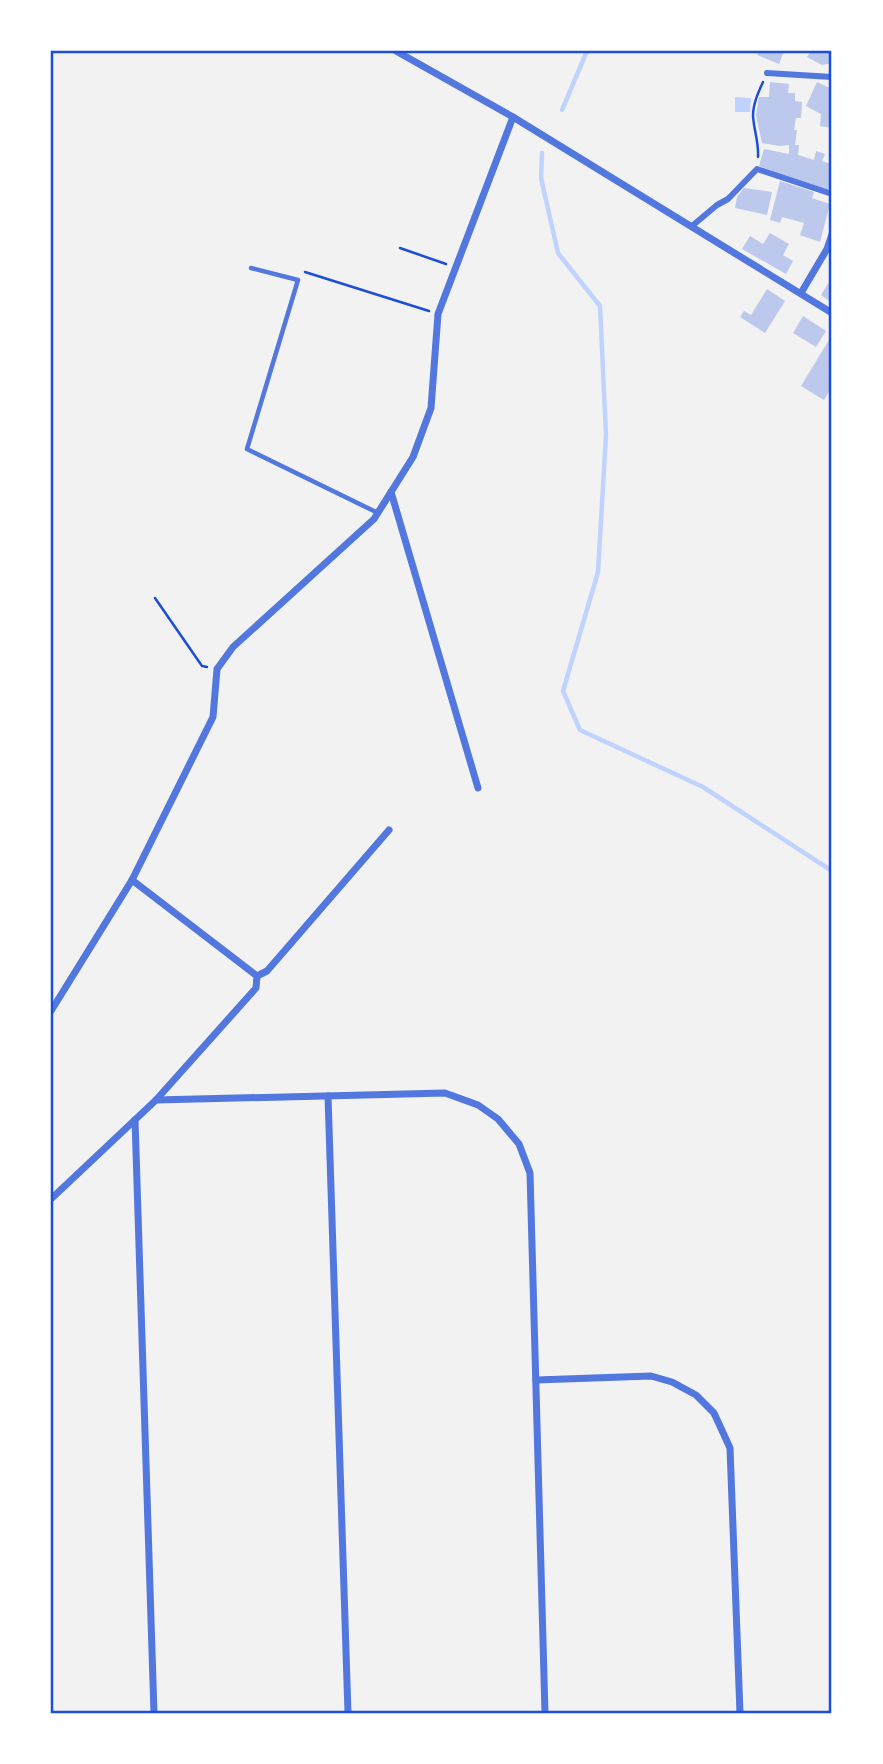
<svg xmlns="http://www.w3.org/2000/svg" width="883" height="1764" viewBox="0 0 883 1764" font-family="'Titillium Web',sans-serif">
<style>
.water{fill:#bfd3fe}
.lines{fill:none;stroke-linecap:round;stroke-linejoin:round}
.stream{stroke:#bfd3fe;stroke-width:4.5}
.building{fill:#bdc9ec}
.path{stroke:#1d4ed8;stroke-width:2.5}
.service{stroke:#5277de;stroke-width:4.5}
.pedestrian{stroke:#5277de;stroke-width:6}
.minor{stroke:#5277de;stroke-width:7}
.neatline{fill:none;stroke:#1d4ed8;stroke-width:2.5}
</style>
<rect width="100%" height="100%" fill="#f2f2f2"/>
<polygon class="water" points="735,97 751,98 750,112 735,112"/>
<g class="lines">
<g class="stream">
<polyline points="562,110 587,51"/>
<polyline points="542,153 541,178 558,253 600,306 606,435 598,572 563,691 580,730 703,787 832,871"/>
</g>
</g>
<g class="building">
<polygon points="759,51 784,51 779,64 757,55"/>
<polygon points="811,51 832,51 832,63 822,65 807,57"/>
<polygon points="770,82 789,84 788,93 795,93 795,101 802,102 801,118 796,118 794,130 797,130 795,145 799,145 798,155 814,160 816,151 825,154 822,161 832,164 832,186 830,192 759,166 764,149 789,154 789,145 780,146 762,143 756,115 759,97 769,97"/>
<polygon points="817,82 832,89 832,128 820,126 821,114 806,106"/>
<polygon points="780,181 814,192 812,198 830,204 820,242 800,235 804,223 782,217 780,223 770,220"/>
<polygon points="744,188 772,192 767,215 735,208 737,197"/>
<polygon points="770,233 789,244 783,255 793,261 786,274 742,249 750,236 763,244"/>
<polygon points="831,279 832,280 832,303 821,295"/>
<polygon points="767,289 785,301 765,333 740,317 744,311 751,315"/>
<polygon points="803,316 826,331 816,347 793,333"/>
<polygon points="832,335 832,387 824,400 801,386"/>
</g>
<g class="lines">
<g class="path">
<path d="M758 157C759 143 754 131 753 116 753 104 758 93 763 82"/>
<polyline points="400,248 446,264"/>
<polyline points="305,272 429,311"/>
<polyline points="155,598 202,666 207,667"/>
</g>
<polyline class="service" points="251,268 298,280 247,449 378,513"/>
<g class="pedestrian">
<polyline points="767,73 832,77"/>
<polyline points="692,226 717,205 728,199 757,169 832,194"/>
</g>
<g class="minor">
<polyline points="396,51 513,117 832,313"/>
<polyline points="801,293 827,249 832,234"/>
<polyline points="391,492 478,788"/>
<polyline points="132,880 257,976 256,988 156,1100"/>
<polyline points="257,976 267,971 389,830"/>
<polyline points="51,1011 132,880 213,717 217,669 233,647 374,519 413,457 431,408 438,314 513,117"/>
<polyline points="328,1096 348,1713"/>
<polyline points="135,1120 154,1713"/>
<polyline points="51,1199 156,1100 445,1093 478,1105 498,1119 519,1144 530,1173 545,1713"/>
<polyline points="536,1380 651,1376 672,1382 696,1395 714,1413 730,1448 740,1713"/>
</g>
</g>
<rect width="883" height="1764" fill="none" stroke="#ffffff" stroke-width="105"/>
<rect x="52" y="52" width="778" height="1660" class="neatline"/>
</svg>
